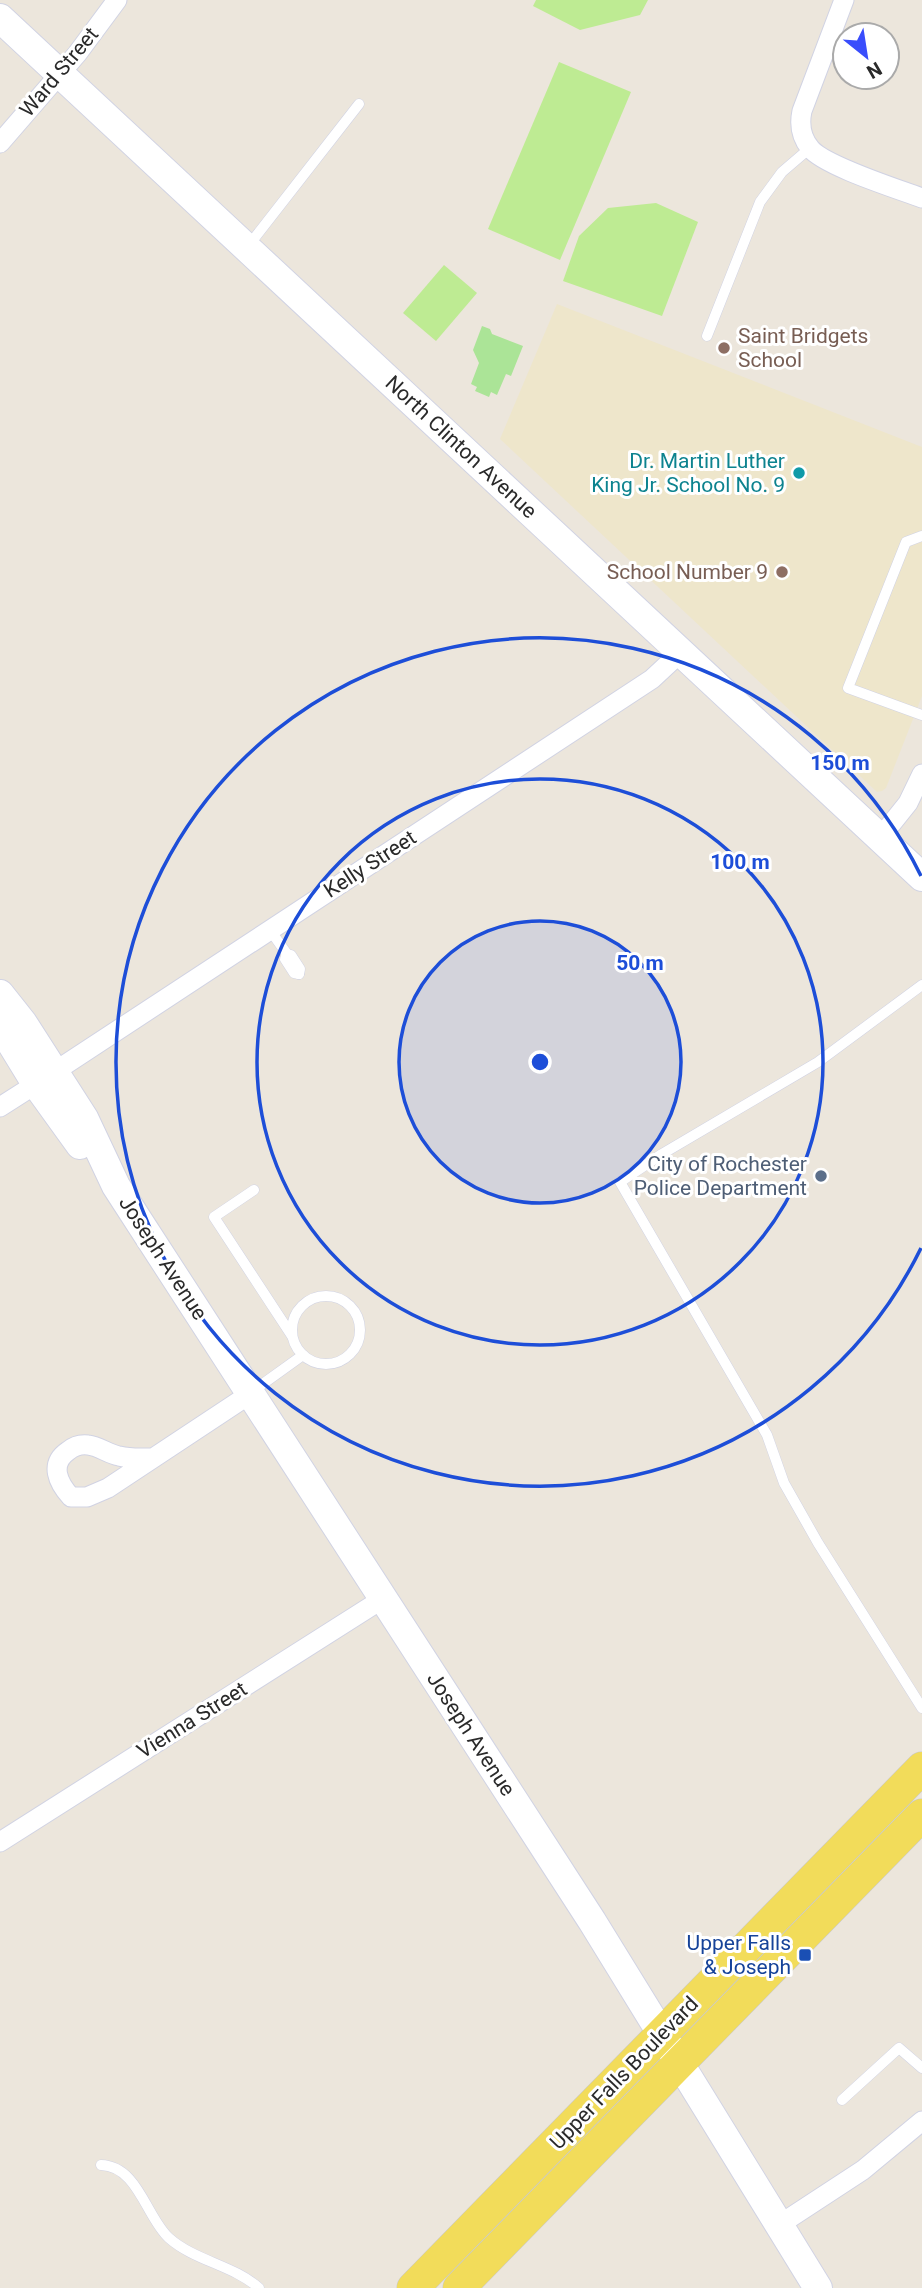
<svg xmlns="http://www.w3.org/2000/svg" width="922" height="2288" viewBox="0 0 922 2288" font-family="Roboto,sans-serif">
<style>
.education{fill:#eee6cb}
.grass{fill:#abe497}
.pitch{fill:#beeb93}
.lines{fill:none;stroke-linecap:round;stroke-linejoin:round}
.lane-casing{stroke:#d1d3e3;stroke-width:11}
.street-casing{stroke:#d1d3e3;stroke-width:21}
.secondary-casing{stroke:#d1d3e3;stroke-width:30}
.primary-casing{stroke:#c8c8c8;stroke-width:33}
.lane{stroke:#fff;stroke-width:10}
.street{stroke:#fff;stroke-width:19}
.secondary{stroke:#fff;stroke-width:28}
.primary{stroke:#f2dc5a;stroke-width:32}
.ring{fill:none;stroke:#1d4ed8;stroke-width:3.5}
.education-dot{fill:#8d6e63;stroke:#fff;stroke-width:2.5}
.culture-dot{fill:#0f9aa8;stroke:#fff;stroke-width:2.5}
.service-dot{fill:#5c6f8a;stroke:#fff;stroke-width:2.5}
.transit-dot{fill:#1a4fb4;stroke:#fff;stroke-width:2.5}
.labels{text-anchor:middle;stroke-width:6;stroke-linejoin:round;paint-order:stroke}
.street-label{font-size:21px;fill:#2a2a2a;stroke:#fff}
.education-label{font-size:21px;fill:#785e54;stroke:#fff;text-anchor:start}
.culture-label{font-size:21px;fill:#0d838f;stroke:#fff;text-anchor:end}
.service-label{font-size:21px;fill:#4e5e75;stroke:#fff;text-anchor:end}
.transit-label{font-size:21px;fill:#164399;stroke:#fff;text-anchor:end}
.centre{fill:#1d4ed8;stroke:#fff;stroke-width:3.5}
.ring-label{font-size:21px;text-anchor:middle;font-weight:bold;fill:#1d4ed8;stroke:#fff;stroke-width:6;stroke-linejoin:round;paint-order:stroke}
</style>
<rect width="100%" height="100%" fill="#ece6dc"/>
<polygon class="education" points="557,304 922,447 922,696 886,788 882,791 877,792 500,439"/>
<polygon class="grass" points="482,326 490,329 492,334 523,346 511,376 506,374 497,395 491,392 489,397 475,391 477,387 471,384 479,363 473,350"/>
<g class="pitch">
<polygon points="536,0 648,0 640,15 580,30 533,6"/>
<polygon points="559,62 631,92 560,260 488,229"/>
<polygon points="656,203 698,222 662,316 563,281 579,236 608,208"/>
<polygon points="444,265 477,293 436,341 403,313"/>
</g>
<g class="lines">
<defs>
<g id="lane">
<polyline points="249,245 359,104"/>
<polyline points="707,336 760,202 782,172 810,148"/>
<polyline points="922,536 906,542 848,688 922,715"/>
<polyline points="270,930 287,954 291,955 300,969 299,974"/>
<polyline points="287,954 285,959 294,973 299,974"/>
<polyline points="922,985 818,1062 662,1154 620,1182 767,1435 784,1483 818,1543 922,1708"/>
<polyline points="254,1190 214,1217 292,1336"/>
<circle cx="326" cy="1330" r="34"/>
<polyline points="253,1391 303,1355"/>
<polyline points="842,2100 899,2048 922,2068"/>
<path d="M101 2165C138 2166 146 2217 169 2238 195 2261 233 2265 259 2288"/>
</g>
<g id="street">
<path d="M844 0 802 111C799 125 801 137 810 148 824 166 898 189 922 198"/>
<polyline points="0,143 77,54 117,0"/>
<polyline points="880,838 908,803 922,774"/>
<polyline points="54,1072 652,679 681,652"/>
<polyline points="0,1107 36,1084"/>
<path d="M152 1458C141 1458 130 1459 119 1456 108 1454 99 1446 88 1445 80 1444 74 1446 68 1451 49 1464 58 1483 71 1497H87L108 1488 250 1394"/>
<polyline points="0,1842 384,1598"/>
<polyline points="779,2225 863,2170 922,2121"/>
</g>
<g id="secondary">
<polyline points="0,18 922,877"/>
<polyline points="0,994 23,1023 84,1118 116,1186 592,1921 818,2288"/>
<polyline points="0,1025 36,1084 80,1145"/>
</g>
<g id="primary">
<polyline points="413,2288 922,1768"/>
<polyline points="459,2288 922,1815"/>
</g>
</defs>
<use href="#lane" class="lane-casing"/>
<use href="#street" class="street-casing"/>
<use href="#secondary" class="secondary-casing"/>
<use href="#primary" class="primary-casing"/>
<use href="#lane" class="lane"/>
<use href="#street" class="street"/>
<use href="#secondary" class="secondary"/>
<use href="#primary" class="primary"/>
</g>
<circle cx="540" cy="1062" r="141" fill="#1d4ed8" fill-opacity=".12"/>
<g class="ring">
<circle cx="540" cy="1062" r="141"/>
<circle cx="540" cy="1062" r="283"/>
<path d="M921 1248A424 424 0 1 1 921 876"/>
</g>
<g class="education-dot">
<circle cx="724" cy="348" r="7"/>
<circle cx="782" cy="572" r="7"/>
</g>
<circle class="culture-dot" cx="799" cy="473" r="7"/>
<circle class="service-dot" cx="821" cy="1176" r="7"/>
<rect class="transit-dot" x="798" y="1948" width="14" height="14" rx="3.5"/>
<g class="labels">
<g class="street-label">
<text transform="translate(59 72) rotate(-50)" y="7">Ward Street</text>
<text transform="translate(461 447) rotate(43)" y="7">North Clinton Avenue</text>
<text transform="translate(370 864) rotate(-33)" y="7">Kelly Street</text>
<text transform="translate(163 1258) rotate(57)" y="7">Joseph Avenue</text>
<text transform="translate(192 1720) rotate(-32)" y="7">Vienna Street</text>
<text transform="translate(471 1734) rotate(57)" y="7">Joseph Avenue</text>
<text transform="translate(624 2073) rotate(-46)" y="7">Upper Falls Boulevard</text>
</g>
<g class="education-label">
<text x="738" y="343">Saint Bridgets<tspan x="738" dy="24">School</tspan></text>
<text x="768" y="579" text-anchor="end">School Number 9</text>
</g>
<g class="culture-label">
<text x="785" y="468">Dr. Martin Luther<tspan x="785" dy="24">King Jr. School No. 9</tspan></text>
</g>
<g class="service-label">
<text x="807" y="1171">City of Rochester<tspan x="807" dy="24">Police Department</tspan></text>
</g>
<g class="transit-label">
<text x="791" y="1950">Upper Falls<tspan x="791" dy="24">&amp; Joseph</tspan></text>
</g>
</g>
<circle cx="540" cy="1062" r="10" class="centre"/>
<g class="ring-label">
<text x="840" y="770">150 m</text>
<text x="740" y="869">100 m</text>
<text x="640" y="970">50 m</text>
</g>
<g transform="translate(866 56) rotate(150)"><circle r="33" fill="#ffffff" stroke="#aaaaaa" stroke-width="2"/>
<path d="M0-5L12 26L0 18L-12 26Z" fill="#394dfc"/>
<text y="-10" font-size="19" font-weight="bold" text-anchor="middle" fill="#2a2a2a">N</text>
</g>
</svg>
